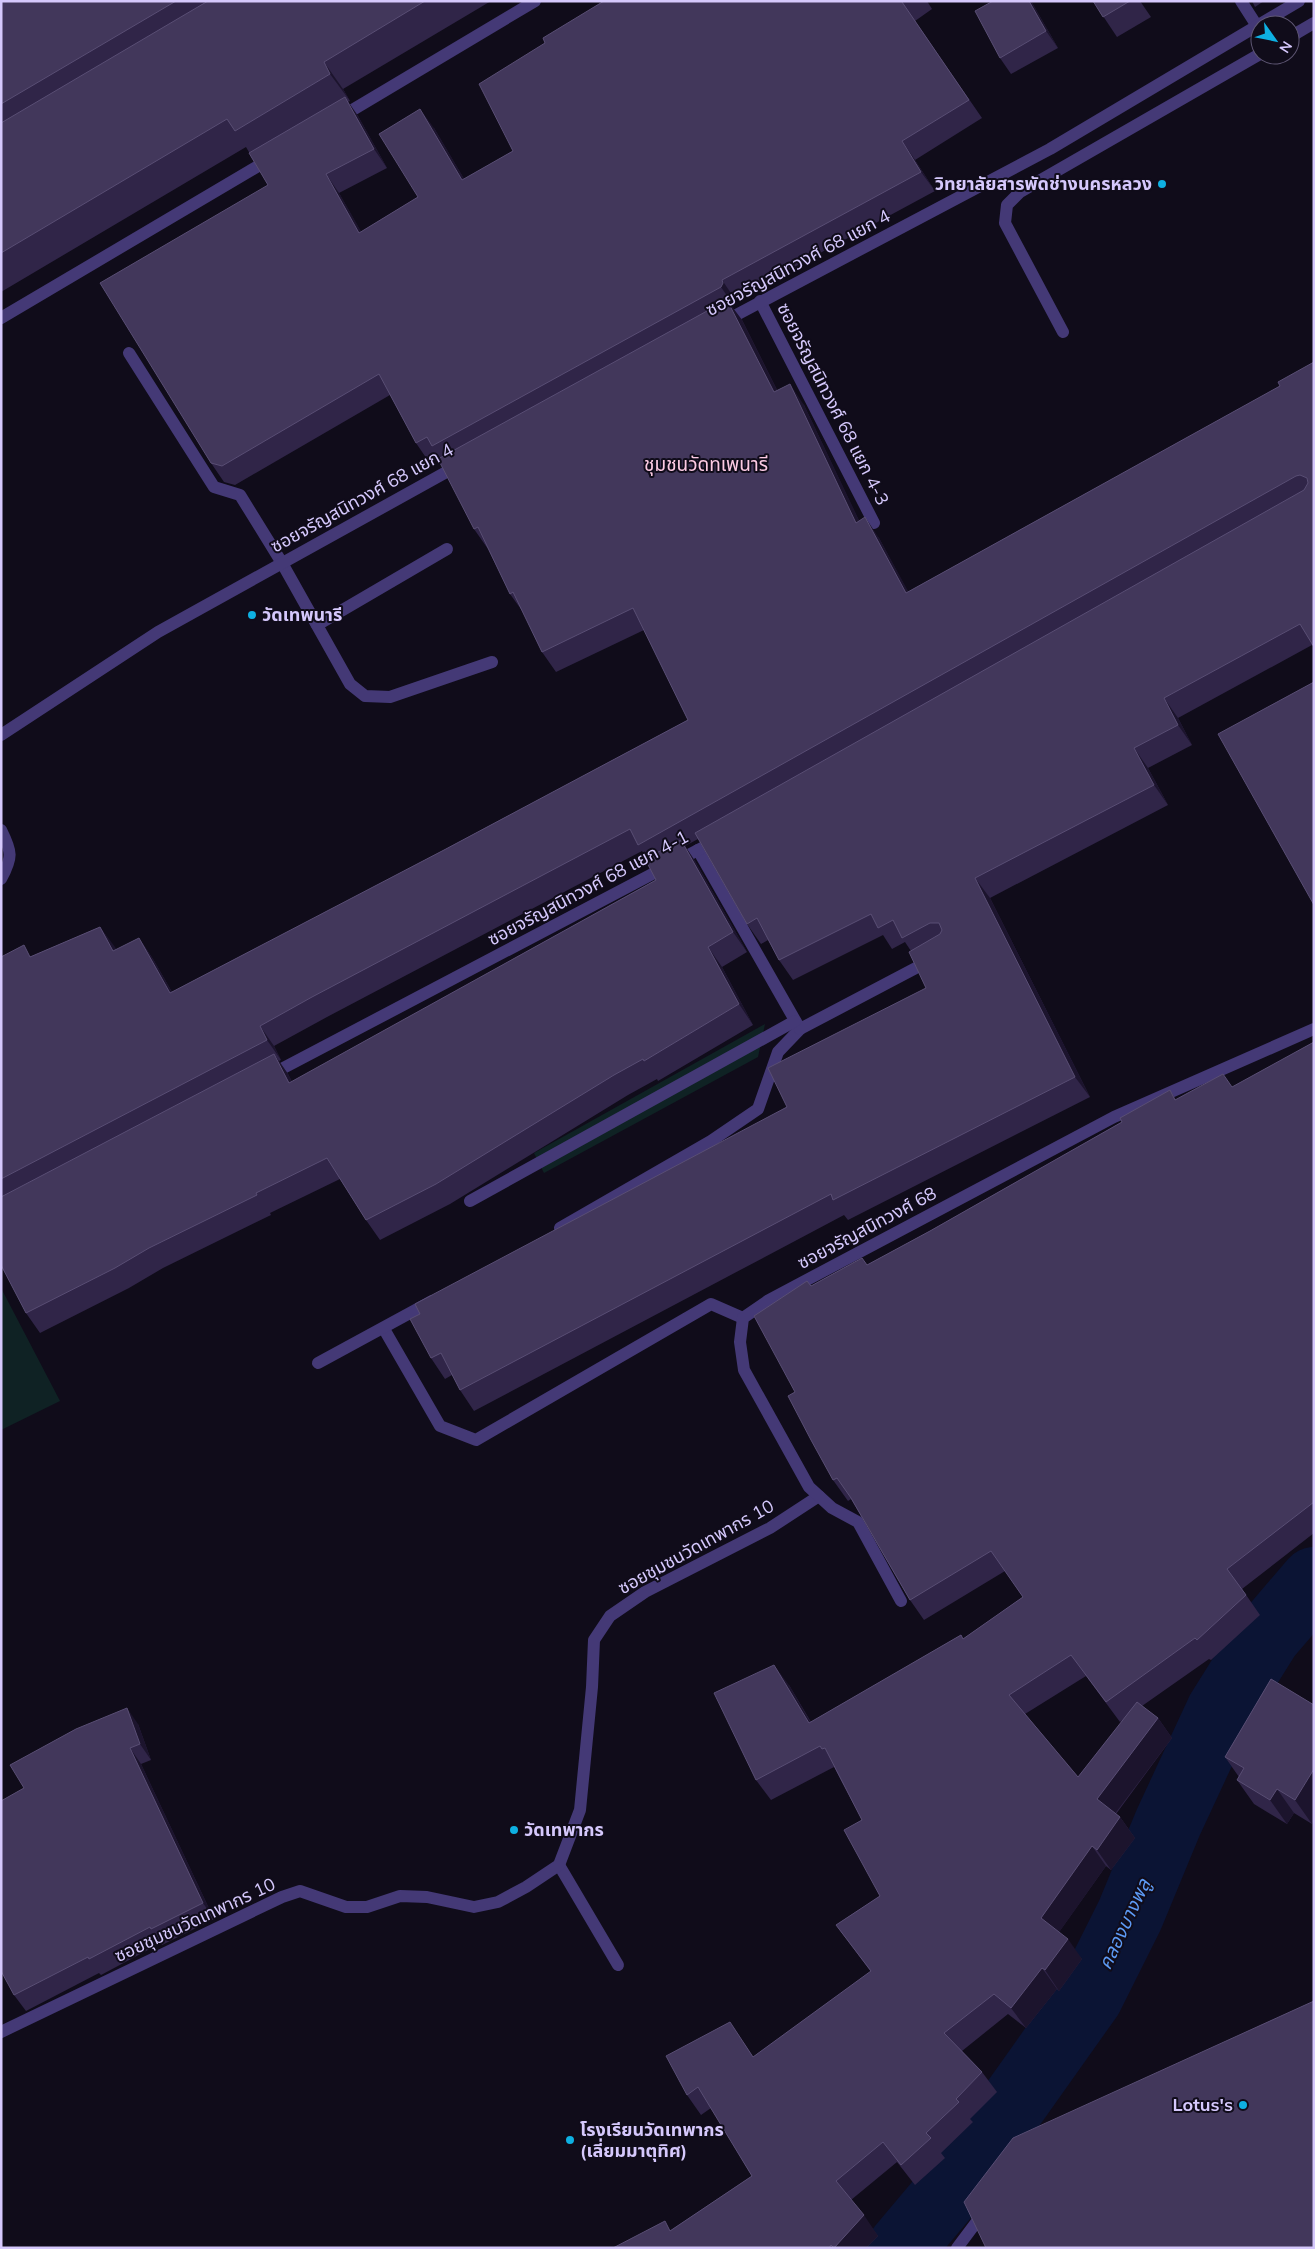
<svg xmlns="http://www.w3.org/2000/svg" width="1315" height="2249" viewBox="0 0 1315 2249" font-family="Mulish,'Noto Sans Thai',sans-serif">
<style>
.green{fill:#0f2224}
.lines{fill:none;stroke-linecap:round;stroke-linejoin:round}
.river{stroke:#0b1434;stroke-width:68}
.service{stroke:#443976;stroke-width:12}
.minor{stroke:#443976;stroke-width:12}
.wall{fill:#302548;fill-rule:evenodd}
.shaded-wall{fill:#1c142d}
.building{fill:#42375b;stroke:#594e74}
.poi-dot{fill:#0eb0e2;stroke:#100c1a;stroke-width:2}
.labels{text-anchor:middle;stroke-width:4;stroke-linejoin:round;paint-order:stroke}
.poi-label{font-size:18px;font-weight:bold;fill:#d5c8fc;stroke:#100c1a;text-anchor:start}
.street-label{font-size:18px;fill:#d5c8fc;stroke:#100c1a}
.neighbourhood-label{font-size:19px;fill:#fccae3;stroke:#100c1a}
.water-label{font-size:19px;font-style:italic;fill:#5d9af5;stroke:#100c1a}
</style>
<rect width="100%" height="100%" fill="#100c1a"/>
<g class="green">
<polygon points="765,1024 758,1057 544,1173 534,1153"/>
<polygon points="1,1288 60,1401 1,1430"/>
</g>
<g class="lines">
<polyline class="river" points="901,2248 965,2172 1089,1997 1130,1915 1168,1823 1220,1711 1267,1636 1314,1581"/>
<g class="service">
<polyline points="1241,1 1257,26"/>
<polyline points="1290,37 1314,23"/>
<polyline points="339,118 535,1"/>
<polyline points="1,318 270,159"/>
<polyline points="1063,332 1005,223 1007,205 1020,192 1260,54"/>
<polyline points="129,353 214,487 240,495 282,563 350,684 365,696 390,697 492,662"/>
<polyline points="317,625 447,549"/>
<path d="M1 830C12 852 13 857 1 879"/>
<polyline points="560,1228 711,1141 758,1109 778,1052 800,1029"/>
<polyline points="384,1329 440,1426 476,1440 711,1304 743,1318"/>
<polyline points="318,1363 432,1301"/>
<polyline points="559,1865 618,1965"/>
<polyline points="1,2032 282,1897 300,1891 346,1907 367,1907 400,1896 427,1897 474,1907 498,1902 526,1887 559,1865 580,1810 592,1687 594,1640 610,1616 645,1592 770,1528 819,1496"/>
<polyline points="957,2248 984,2212"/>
</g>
<g class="minor">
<polyline points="760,301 874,523"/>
<polyline points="723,322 1050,149 1299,1"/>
<polyline points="1,735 158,632 459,465"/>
<polyline points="698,850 800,1029 931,960"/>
<polyline points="270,1075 717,840"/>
<polyline points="470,1201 795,1021"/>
<polyline points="901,1601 858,1522 832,1508 809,1487 744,1370 740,1342 743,1318 769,1300 1114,1117 1314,1029"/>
</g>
</g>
<g class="wall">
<path d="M1 1H491L343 89 350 101 348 102 358 116 387 168 339 193 361 232 418 197 434 128 464 179 513 151 545 43 604 1H927L932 9 915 21 982 118 915 160 935 191 735 299 737 302 734 306 732 307 742 320 777 390 804 405 859 521 879 538 908 592 1280 386 1314 362 1312 645 1178 718 1192 745 1148 768 1168 805 990 898 1090 1097 848 1220 844 1215 474 1411 460 1390 452 1375 445 1379 431 1358 420 1314 787 1107 926 988 911 951 905 942 892 949 883 935 793 980 779 960 768 940 761 944 747 924 698 839 685 846 695 861 747 952 722 967 753 1025 658 1081 657 1079 628 1095 450 1204 380 1240 366 1220 340 1179 270 1213 271 1215 163 1268 129 1288 40 1333 26 1313 1 1265V957L32 956 100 927 116 950 139 938 153 959 172 992 444 850 688 720 644 630 556 672 542 652 523 612 510 594 488 549 474 529 440 458 439 457 429 462 416 443 390 395 235 485 224 482 211 463 268 185 246 147 1 292ZM642 851 647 858 656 880 292 1082 288 1074 279 1061 281 1060 274 1046 327 1017Z"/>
<polygon points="993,1 1031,1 1058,48 1011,74 1000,58"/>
<polygon points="1093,1 1140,1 1151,17 1117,37"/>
<polygon points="1252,1 1264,1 1255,7"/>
<path d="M1314 1042V1533L1242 1589 1260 1615 1211 1660 1209 1659 1142 1706 1158 1718 1172 1738 1116 1814 1120 1817 1135 1838 1111 1870 1106 1866 1059 1932 1082 1959 1059 1991 1057 1989 1026 2028 1008 2014 962 2051 982 2072 997 2092 970 2119 973 2122 941 2153 945 2158 915 2185 897 2162 851 2200 878 2236 866 2248H613L671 2230 752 2176 711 2108 701 2115 687 2095 744 2043 753 2057 871 1972 836 1925 880 1896 862 1820 834 1767 771 1800 756 1780 789 1685 811 1722 961 1635 963 1639 1023 1597 1005 1571 924 1620 910 1600 851 1499 848 1501 833 1480 795 1392 811 1286 862 1258 867 1265 930 1231 1122 1122 1170 1090 1176 1100 1233 1087ZM1086 1676 1120 1722 1124 1719 1078 1777 1025 1714Z"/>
<polygon points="1271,1679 1312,1824 1294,1813 1287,1824 1254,1804 1237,1780 1239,1777 1225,1757"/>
<polygon points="138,1724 151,1760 141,1764 214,1919 162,1945 161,1943 101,1975 99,1973 26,2011 14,1995"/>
</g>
<g class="shaded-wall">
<polygon points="1029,1 1031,1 1058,48 1046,31"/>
<polygon points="324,62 343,89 350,101 330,74"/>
<polygon points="345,97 358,116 387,168 374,149"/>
<polygon points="420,109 434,128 476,199 462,180"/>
<polygon points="902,141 915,160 935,191 921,172"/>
<polygon points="326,174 339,193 373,252 359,233"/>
<polygon points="722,280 737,302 734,306 721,287"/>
<polygon points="727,300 742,320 788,412 774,392"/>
<polygon points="790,384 804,405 870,543 856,523"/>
<polygon points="865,517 879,538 920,613 906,593"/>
<polygon points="1164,698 1178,718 1192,745 1178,725"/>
<polygon points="1134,748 1148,768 1168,805 1154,785"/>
<polygon points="681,840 695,861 747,952 733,932"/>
<polygon points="975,878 990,898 1090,1097 1075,1077"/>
<polygon points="100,927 115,947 127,971 113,951"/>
<polygon points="139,938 153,959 184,1013 170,993"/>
<polygon points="708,947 722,967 753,1025 739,1004"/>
<polygon points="260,1026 274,1046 281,1060 267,1040"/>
<polygon points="274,1054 288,1074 303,1103 289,1083"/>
<polygon points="774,1665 789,1685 823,1744 809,1723"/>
<polygon points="127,1708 138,1724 151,1760 140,1744"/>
<polygon points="1158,1718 1172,1738 1111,1819 1097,1799"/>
<polygon points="130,1748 141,1764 214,1919 203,1903"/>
<polygon points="1314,1769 1314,1820 1312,1824 1295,1800"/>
<polygon points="1277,1789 1294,1813 1287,1824 1270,1800"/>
<polygon points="1120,1817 1135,1838 1111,1870 1097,1850"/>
<polygon points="1092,1846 1106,1866 1055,1938 1041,1918"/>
<polygon points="1068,1939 1082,1959 1059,1991 1045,1970"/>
<polygon points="1042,1968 1057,1989 1026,2028 1011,2008"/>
<polygon points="864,2215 878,2236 866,2248 834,2248"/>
</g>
<g class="building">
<polygon points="1,1 176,1 1,104"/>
<polygon points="208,1 425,1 324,62 330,74 235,131 227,119 1,253 1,123"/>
<polygon points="604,1 903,1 902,2 969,100 902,141 921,172 722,280 723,283 721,287 432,446 427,437 416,443 379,374 222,466 211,463 100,283 268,185 249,153 345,97 374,149 326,174 359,233 418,197 379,134 420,109 462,180 513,151 479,84 545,43 543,38"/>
<polygon points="993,1 1029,1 1046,31 1000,58 975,11"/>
<polygon points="1093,1 1130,1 1103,17"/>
<polygon points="727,300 774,392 790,384 856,523 865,517 906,593 1280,386 1278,382 1314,362 1314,647 1300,624 1164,698 1178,725 1134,748 1154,785 975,878 1075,1077 833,1200 831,1194 460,1390 441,1353 431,1358 410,1319 420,1314 415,1304 787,1107 768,1068 926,988 909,952 940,934 942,930 939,923 930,923 902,938 893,920 878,928 871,914 779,960 757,918 747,924 695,833 1304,490 1308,483 1307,478 1300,475 1296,476 638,845 630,829 312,997 260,1026 267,1040 1,1179 1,957 24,945 30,957 100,927 113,951 139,938 170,993 444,850 688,720 633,608 542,652 513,592 510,594 478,527 474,529 438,459"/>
<polygon points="1314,682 1314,905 1218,734"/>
<polygon points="681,840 733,932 708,947 739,1004 644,1061 643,1059 614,1075 436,1184 366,1220 327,1158 256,1193 257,1195 149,1248 115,1268 26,1313 1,1265 1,1197 274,1054 289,1083 656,880 645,859"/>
<polygon points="1314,1042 1314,1502 1227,1569 1246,1595 1197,1640 1195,1638 1106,1702 1071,1655 1009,1695 1078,1777 1137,1702 1158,1718 1097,1799 1120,1817 1097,1850 1092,1846 1041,1918 1068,1939 1045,1970 1042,1968 1011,2008 994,1994 944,2033 982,2072 956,2099 959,2102 926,2133 931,2138 901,2165 883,2142 836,2181 864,2215 834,2248 831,2245 829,2248 613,2248 665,2221 670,2231 752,2176 698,2087 687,2095 666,2056 730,2022 753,2057 871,1971 836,1925 880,1896 844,1830 862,1820 825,1748 822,1749 820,1746 756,1780 714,1693 774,1665 809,1723 961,1635 963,1639 1023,1597 991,1551 910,1600 851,1498 837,1478 833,1480 811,1440 788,1396 795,1392 754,1316 807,1281 811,1286 862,1258 867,1265 930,1231 1122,1122 1120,1118 1170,1090 1175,1100 1223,1074 1232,1087"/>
<polygon points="1271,1679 1314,1705 1314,1769 1295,1800 1277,1789 1270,1800 1237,1780 1244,1768 1225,1757"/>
<polygon points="127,1708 140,1744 130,1748 203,1903 151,1929 150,1927 89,1959 88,1957 14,1995 1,1971 1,1801 24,1788 10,1765 76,1729"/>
<polygon points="1314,2001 1314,2248 986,2248 964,2202 1013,2138"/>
</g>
<g class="poi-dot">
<circle cx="1162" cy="184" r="5"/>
<circle cx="252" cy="615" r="5"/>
<circle cx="514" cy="1830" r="5"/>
<circle cx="1243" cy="2105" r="5"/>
<circle cx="570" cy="2140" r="5"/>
</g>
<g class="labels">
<g class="poi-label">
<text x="1152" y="190" text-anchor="end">วิทยาลัยสารพัดช่างนครหลวง</text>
<text x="262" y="621">วัดเทพนารี</text>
<text x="524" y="1836">วัดเทพากร</text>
<text x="1233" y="2111" text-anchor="end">Lotus's</text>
<text x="580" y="2136">โรงเรียนวัดเทพากร<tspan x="580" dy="21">(เลี่ยมมาตุทิศ)</tspan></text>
</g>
<g class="street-label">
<text transform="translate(798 263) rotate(-28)" y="6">ซอยจรัญสนิทวงศ์ 68 แยก 4</text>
<text transform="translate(833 404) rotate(63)" y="6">ซอยจรัญสนิทวงศ์ 68 แยก 4-3</text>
<text transform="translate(362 498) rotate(-29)" y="6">ซอยจรัญสนิทวงศ์ 68 แยก 4</text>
<text transform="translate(588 888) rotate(-28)" y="6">ซอยจรัญสนิทวงศ์ 68 แยก 4-1</text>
<text transform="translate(867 1228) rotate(-28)" y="6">ซอยจรัญสนิทวงศ์ 68</text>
<text transform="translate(696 1547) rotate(-29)" y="6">ซอยชุมชนวัดเทพากร 10</text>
<text transform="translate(195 1920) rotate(-25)" y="6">ซอยชุมชนวัดเทพากร 10</text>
</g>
<g class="neighbourhood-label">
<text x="706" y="471">ชุมชนวัดทเพนารี</text>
</g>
<g class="water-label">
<text transform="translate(1124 1924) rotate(-65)" y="7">คลองบางพลู</text>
</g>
</g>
<rect width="1315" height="2249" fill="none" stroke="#d5c8fc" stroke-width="5"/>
<g transform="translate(1275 40) rotate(123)"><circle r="24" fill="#100c1a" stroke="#5f5774"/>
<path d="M0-4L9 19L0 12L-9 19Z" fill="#0eb0e2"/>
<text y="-8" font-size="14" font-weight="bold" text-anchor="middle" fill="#d5c8fc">N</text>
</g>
</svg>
